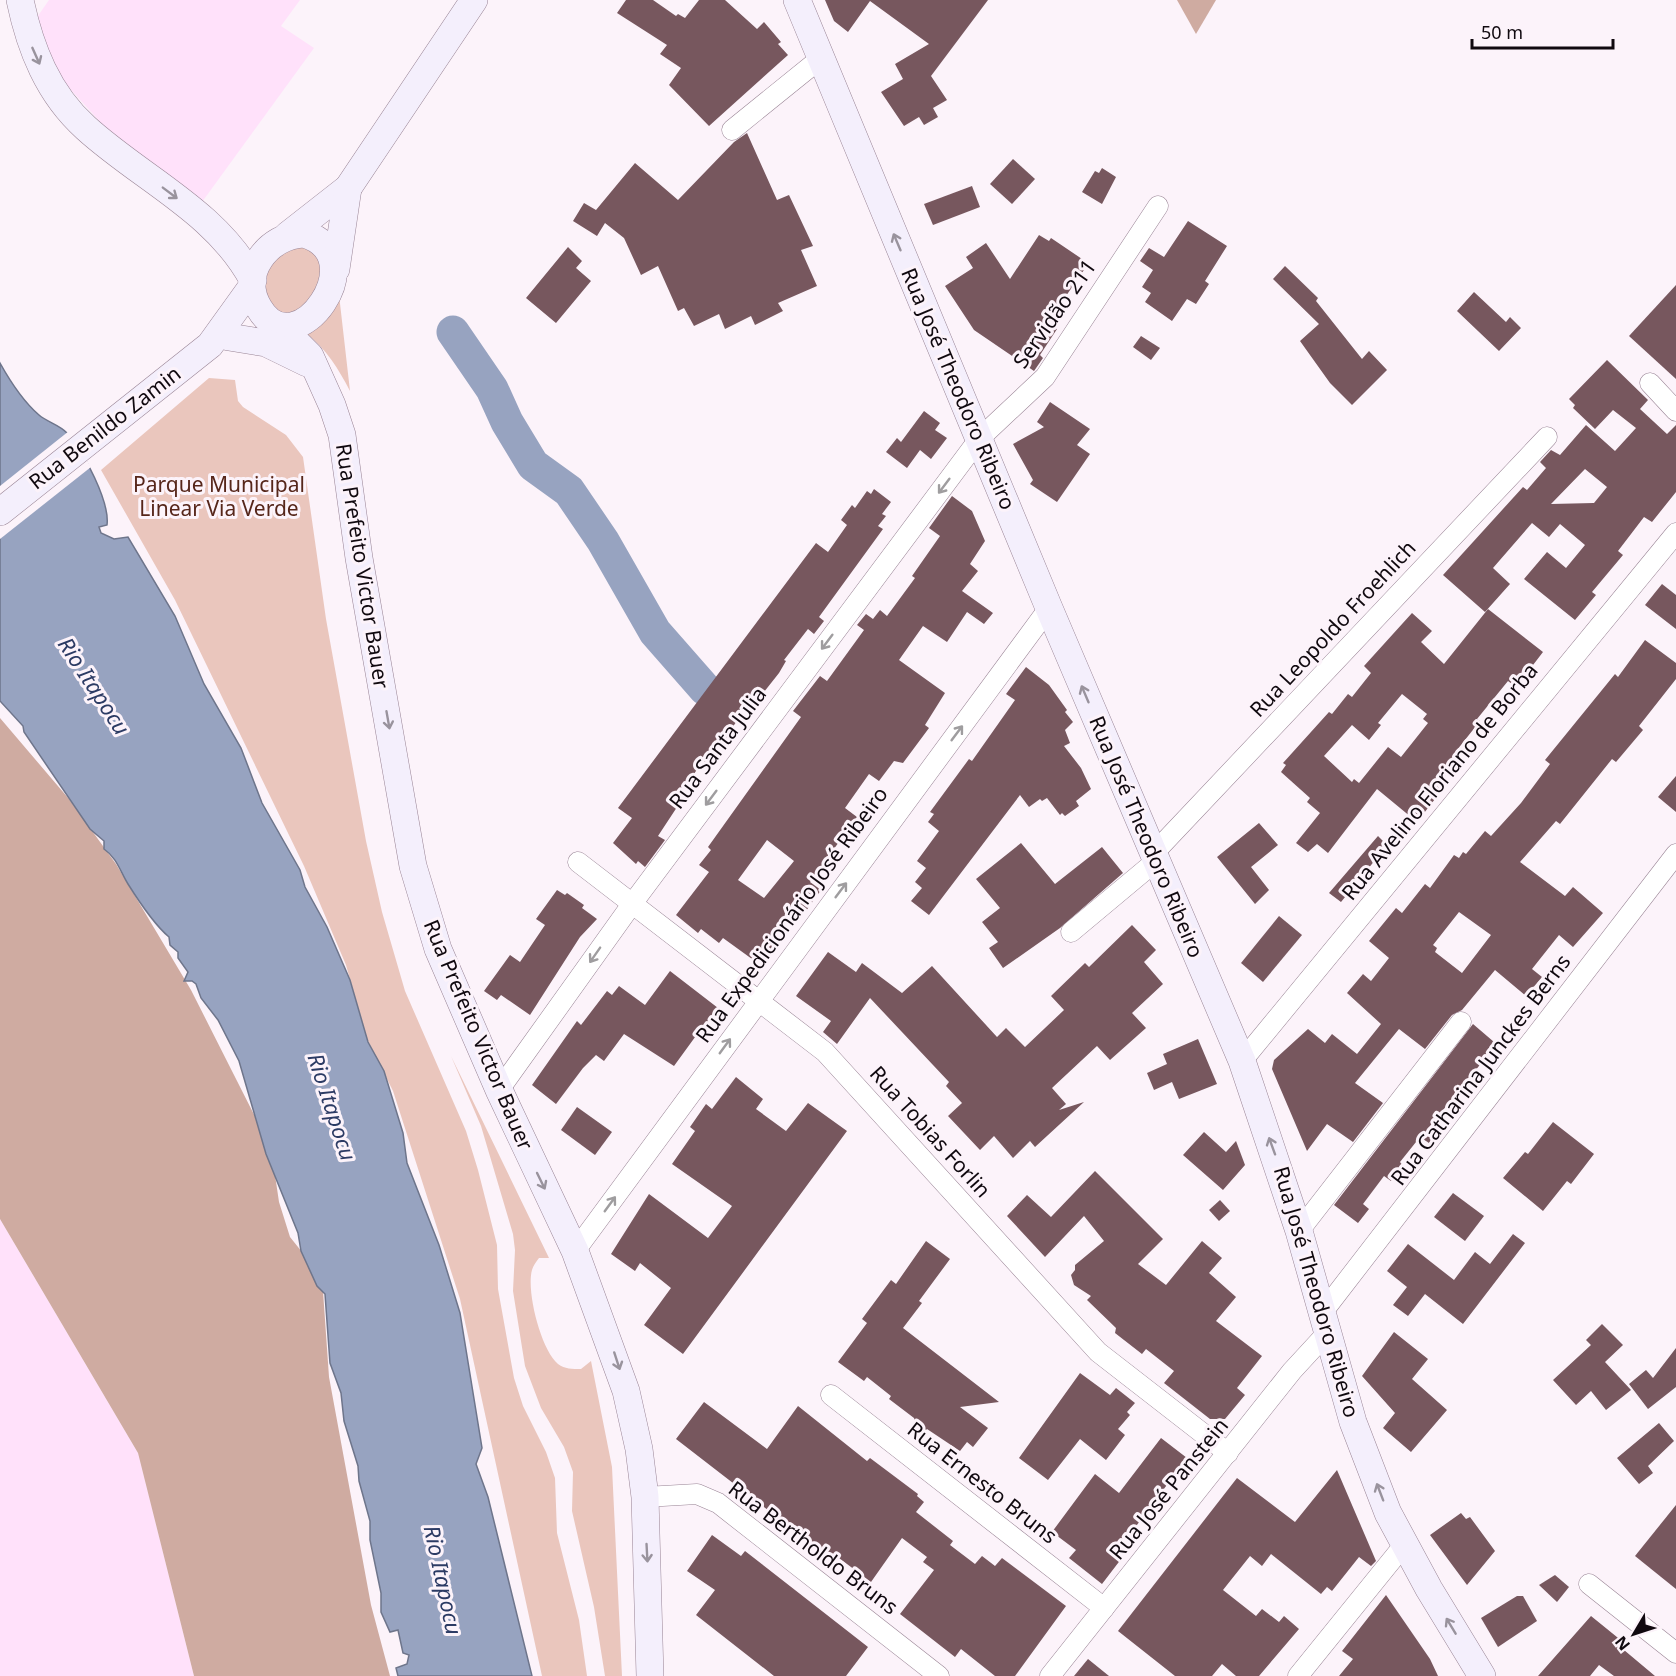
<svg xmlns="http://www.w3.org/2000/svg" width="1676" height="1676" viewBox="0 0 1676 1676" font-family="'Noto Sans',sans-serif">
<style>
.built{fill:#ffe1fa}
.green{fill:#eac6bd}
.forest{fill:#cfaba1}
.water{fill:#97a3c0;stroke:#6e758b;stroke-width:1.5}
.pier{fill:#fcf3fa}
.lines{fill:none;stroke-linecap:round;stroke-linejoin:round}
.river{stroke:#97a3c0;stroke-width:33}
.building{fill:#77575e;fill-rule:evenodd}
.minor-casing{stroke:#998495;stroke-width:21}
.secondary-casing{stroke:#998495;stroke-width:28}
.minor{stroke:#fff;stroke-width:20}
.secondary{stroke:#f4effc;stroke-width:27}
.oneway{stroke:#99939d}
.oneway2{stroke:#9f9d9f}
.labels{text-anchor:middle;stroke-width:6;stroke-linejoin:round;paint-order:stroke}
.street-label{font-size:21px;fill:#10090f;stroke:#fcf3fa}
.park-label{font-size:21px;fill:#56261a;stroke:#fcf3fa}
.water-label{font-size:22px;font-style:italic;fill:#2c3b64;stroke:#fcf3fa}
</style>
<rect width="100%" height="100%" fill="#fcf3fa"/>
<g class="built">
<polygon points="49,0 300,0 281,26 314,48 202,202 103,125 61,79 33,23"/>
<polygon points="0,1219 138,1453 194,1676 0,1676"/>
</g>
<g class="green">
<polygon points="313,243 329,270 310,312 271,313 260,269 270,252"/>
<path d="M338 286 350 391C338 368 327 350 306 333Z"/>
<polygon points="209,378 235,380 238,401 243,407 286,435 303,457 326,619 366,841 382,912 405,991 466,1131 478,1170 497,1245 498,1289 514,1378 523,1406 546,1452 555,1478 557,1533 579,1620 587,1676 542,1676 460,1299 393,1091 367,1039 346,965 304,866 175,600 101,470"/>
<path d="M451 1056 549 1258H539C536 1262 533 1266 532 1270 526 1291 541 1350 558 1364 565 1369 572 1369 581 1369L591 1361 612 1467 622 1676H605L594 1607 572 1511 573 1472 564 1447 541 1408 525 1366 513 1291 515 1250 513 1234 481 1126Z"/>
</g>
<g class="forest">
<polygon points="1177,0 1216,0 1196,34"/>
<polygon points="0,718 69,799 116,864 191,990 271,1148 279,1202 290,1237 322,1277 329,1377 371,1605 390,1676 194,1676 138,1453 0,1219"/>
</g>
<path class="water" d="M0 363C10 381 24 402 39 415 47 422 60 425 67 433 84 452 110 502 107 525L99 527 101 533 114 539 128 537 175 616 204 684 241 748 262 803 300 870 305 887 327 927 350 980 368 1042 384 1071 403 1133 407 1163 439 1245 460 1313 482 1448 476 1464 488 1497 532 1676H398L396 1668 407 1664 409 1655 403 1653 398 1630 390 1632 381 1612V1593L370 1540V1521L359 1481 358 1466 344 1421 341 1393 330 1363 325 1294 317 1286 301 1251 298 1233 266 1154 239 1061 218 1020 201 998 196 984 192 981H184L188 972 178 958V952L170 945 169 937C156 926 138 900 128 884 120 871 117 858 104 849V841L90 829 24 732 23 726 0 701Z"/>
<polygon class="pier" points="69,431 91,467 0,539 0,486"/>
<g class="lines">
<polyline class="river" points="453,332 492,389 507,422 533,465 569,491 603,541 655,632 705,689"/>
</g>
<g class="building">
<polygon points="626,0 653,0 676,16 678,14 685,18 699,0 725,0 757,29 764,22 781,42 778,44 788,55 709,126 669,85 681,68 660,54 667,45 617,13"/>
<polygon points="825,0 988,0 931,76 947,100 933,108 938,117 924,125 919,117 904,126 881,92 903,79 895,64 929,44 870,1 848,32 834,21"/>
<polygon points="747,133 777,200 789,195 813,246 801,250 817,286 778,303 783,311 755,325 751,316 725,329 719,314 694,326 684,308 678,311 658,266 641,275 624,238 605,223 597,236 573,221 584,203 596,210 635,163 678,200 734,142"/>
<polygon points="1013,159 1035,179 1012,204 990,184"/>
<polygon points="1102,168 1116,177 1102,204 1082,192 1095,171 1099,173"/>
<polygon points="972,186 980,207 933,225 924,204"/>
<polygon points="1188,221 1227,246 1205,281 1209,284 1196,304 1187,299 1172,321 1145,302 1151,293 1142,287 1153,270 1140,261 1149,248 1164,257"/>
<polygon points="1039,235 1049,241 1051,238 1085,261 1083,264 1086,267 1048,322 1057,329 1040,355 1043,358 1034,371 974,330 945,286 973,268 966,257 986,243 1010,279"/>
<polygon points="568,247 582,261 576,268 591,281 556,323 526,298"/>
<polygon points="1285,266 1318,298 1316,301 1362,359 1369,351 1387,370 1352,405 1330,383 1300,341 1319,324 1273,279"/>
<polygon points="1676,285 1676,379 1629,336"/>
<polygon points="1474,292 1506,322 1510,317 1521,328 1499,351 1457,311"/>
<polygon points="1141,336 1160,348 1151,360 1133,347"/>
<path d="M1607 360 1648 400 1640 409 1667 434 1676 425V492L1652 522 1644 517 1618 551 1623 555 1592 592 1596 595 1575 620 1524 579 1547 552 1566 568 1585 545 1560 524 1549 537 1532 523 1493 568 1510 584 1485 612 1443 575 1523 487 1527 490 1546 468 1540 462 1551 450 1560 455 1586 425 1615 451 1636 428 1613 410 1595 429 1573 408 1575 405 1569 399ZM1585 469 1607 487 1594 503 1551 504Z"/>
<polygon points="1050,402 1090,429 1077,445 1090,454 1057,502 1030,484 1033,480 1013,444 1044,427 1037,422"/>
<polygon points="924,411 940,423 935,430 947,438 931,459 920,450 907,468 886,452 897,438 901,442"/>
<polygon points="874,489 891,502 882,514 886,516 878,526 883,529 819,617 824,621 814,634 808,629 784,660 786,661 779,673 753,706 750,703 729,732 731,734 706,773 698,768 679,796 683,798 658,836 665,840 645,867 638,861 636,864 613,843 632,818 618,808 816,543 828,552 847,525 841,520 852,505 855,508 867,491 871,494"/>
<path d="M952 496 972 511 985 541 970 564 978 571 962 591 993 613 984 624 967 612 947 642 923 626 899 660 945 693 925 725 929 728 903 763 894 761 879 781 869 774 845 808 857 817 810 882 821 890 803 915 793 908 771 938 777 942 764 962 755 955 752 959 723 938 719 943 701 929 698 933 676 915 709 872 699 865 711 850 708 847 801 717 793 711 820 676 827 681 864 630 857 625 866 614 873 619 880 610 887 616 915 578 912 576 940 536 929 528ZM767 840 794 861 764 898 738 880Z"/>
<polygon points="1662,584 1676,595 1676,629 1645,605"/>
<path d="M1488 609 1543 652 1516 687 1508 681 1477 719 1480 721 1453 755 1458 759 1437 786 1442 790 1417 822 1377 789 1328 853 1317 844 1308 852 1296 843 1320 813 1307 802 1310 798 1281 772 1286 765 1283 763 1329 712 1332 714 1348 694 1352 697 1371 673 1364 666 1412 613 1432 631 1421 642 1444 664ZM1402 694 1427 714 1423 719 1428 723 1401 757 1388 747 1359 783 1354 779 1352 782 1324 756 1352 725 1369 740 1381 725 1378 723Z"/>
<path d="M1645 640 1676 663V679L1639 726 1643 730 1616 762 1612 759 1560 824 1556 821 1520 862 1565 896 1573 887 1603 913 1573 947 1559 935 1532 969 1542 977 1526 996 1495 970 1462 1010 1452 1015 1425 1049 1399 1029 1355 1083 1383 1103 1353 1142 1327 1124 1307 1151 1272 1069 1274 1060 1308 1029 1325 1043 1332 1034 1357 1054 1381 1024 1347 993 1363 974 1371 981 1389 958 1369 941 1396 908 1402 913 1425 884 1430 888 1454 855 1459 858 1463 852 1466 854 1485 831 1491 836 1521 803 1550 764 1545 760 1615 674 1618 677ZM1459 912 1491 935 1462 973 1435 952 1437 948 1433 945Z"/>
<polygon points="1026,667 1049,685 1067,710 1065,712 1073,722 1065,730 1070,743 1064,746 1081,768 1091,789 1076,801 1079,806 1065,816 1062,813 1060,815 1047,798 1042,801 1040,799 1029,807 1020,795 929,915 911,901 922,888 915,882 926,868 917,861 939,831 928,822 934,814 930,812 969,759 972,761 1015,700 1006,694"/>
<polygon points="1676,776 1676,812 1658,797"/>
<polygon points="1259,823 1278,845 1251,867 1269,890 1255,904 1217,857"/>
<polygon points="1378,836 1390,848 1379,861 1376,859 1341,902 1329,893"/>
<polygon points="1021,843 1055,884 1102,847 1123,873 1060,928 1003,968 989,948 998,942 982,922 1000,908 976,879"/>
<polygon points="557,890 565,895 567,893 584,905 582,908 597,919 580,937 530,1015 501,995 497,1000 484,991 510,955 520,962 545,925 536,919"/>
<polygon points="1279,916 1302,935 1263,982 1241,963"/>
<polygon points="1132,925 1156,950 1144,962 1163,984 1132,1013 1146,1028 1110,1060 1097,1046 1052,1088 1066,1104 1059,1110 1084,1102 1035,1147 1030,1141 1013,1158 994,1136 980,1150 948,1116 962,1103 946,1086 949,1082 870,998 837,1044 823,1032 831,1021 796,996 828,952 856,972 862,963 902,993 932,966 997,1037 1006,1028 1025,1047 1064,1010 1051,996 1085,963 1089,967"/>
<polygon points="670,971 718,1008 713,1016 715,1017 702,1036 698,1033 674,1066 624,1034 604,1061 596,1055 583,1068 556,1104 532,1085 577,1021 581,1025 607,991 612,995 619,986 645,1005"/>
<polygon points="1473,1024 1494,1042 1490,1048 1492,1050 1430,1126 1437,1132 1429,1143 1420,1137 1400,1162 1403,1166 1391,1181 1384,1176 1363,1204 1369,1209 1358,1223 1334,1205"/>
<polygon points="1198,1039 1217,1084 1179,1099 1172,1082 1154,1090 1147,1073 1167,1064 1163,1054"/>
<polygon points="736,1077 763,1099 756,1109 786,1131 808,1103 847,1131 683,1354 644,1325 671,1288 640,1263 635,1271 611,1254 649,1194 708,1238 732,1206 672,1164 695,1131 690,1127 706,1104 712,1109"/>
<polygon points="577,1107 612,1132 595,1155 561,1130"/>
<polygon points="1553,1122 1594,1154 1571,1184 1567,1181 1543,1211 1503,1178 1525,1152 1528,1154"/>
<polygon points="1204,1132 1226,1152 1236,1141 1245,1165 1223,1190 1183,1155"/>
<polygon points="1095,1171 1163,1239 1138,1264 1166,1285 1202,1241 1222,1258 1209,1273 1236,1297 1216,1321 1262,1356 1237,1388 1245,1395 1225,1419 1210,1419 1164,1383 1174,1371 1146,1349 1142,1354 1115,1333 1116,1328 1087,1300 1091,1296 1074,1285 1071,1275 1075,1270 1075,1265 1104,1241 1084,1216 1045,1257 1007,1216 1027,1195 1051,1217"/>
<polygon points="1453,1193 1484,1216 1465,1241 1434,1217"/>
<polygon points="1220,1200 1230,1211 1219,1221 1209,1210"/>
<polygon points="1513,1234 1525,1243 1463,1324 1425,1294 1408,1316 1393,1305 1407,1287 1387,1271 1408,1244 1454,1280 1475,1252 1490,1264"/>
<polygon points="926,1241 950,1259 919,1301 922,1303 903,1328 999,1402 960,1407 988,1428 973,1447 967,1442 960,1451 927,1429 924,1432 917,1427 914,1418 889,1399 891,1396 867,1377 864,1381 838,1362 867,1323 862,1319 891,1280 896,1284"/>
<polygon points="1602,1324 1623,1345 1605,1362 1631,1390 1606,1410 1591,1391 1576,1405 1553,1380 1591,1345 1586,1340"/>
<polygon points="1394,1332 1428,1359 1412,1379 1447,1410 1411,1452 1383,1428 1395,1413 1362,1376"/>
<polygon points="1676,1348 1676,1387 1648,1409 1629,1384 1646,1370 1653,1378"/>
<polygon points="1080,1373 1110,1395 1116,1388 1135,1403 1127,1412 1130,1415 1118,1429 1125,1435 1106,1460 1080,1439 1048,1480 1019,1458"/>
<polygon points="704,1402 767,1449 798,1406 867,1461 870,1458 918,1494 917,1496 924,1502 916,1512 953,1541 950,1545 975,1564 982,1556 995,1566 1002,1558 1066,1606 1015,1676 995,1676 961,1649 955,1657 900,1614 934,1570 923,1562 927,1557 902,1538 871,1582 839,1558 835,1562 676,1439"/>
<polygon points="1659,1423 1674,1441 1648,1466 1653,1473 1639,1484 1617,1458"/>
<polygon points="1161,1438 1187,1458 1122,1545 1128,1550 1102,1584 1069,1558 1076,1550 1052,1532 1095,1474 1119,1493"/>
<polygon points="1337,1470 1376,1561 1371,1566 1359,1557 1332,1591 1327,1587 1321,1594 1271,1554 1262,1566 1250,1556 1223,1590 1256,1616 1262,1609 1279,1622 1284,1616 1299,1629 1259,1676 1236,1676 1222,1664 1212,1676 1175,1676 1118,1631 1237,1478 1295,1522"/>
<polygon points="1676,1505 1676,1589 1635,1556"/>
<polygon points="1461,1513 1466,1519 1470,1517 1495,1551 1467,1585 1430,1535"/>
<polygon points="712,1535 741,1556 745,1551 868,1647 846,1676 774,1676 696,1615 715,1590 687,1571"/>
<polygon points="1555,1575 1569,1587 1557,1602 1539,1585"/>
<polygon points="1386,1595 1430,1659 1438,1676 1339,1676 1353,1659 1342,1651"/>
<polygon points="1517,1596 1523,1596 1537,1621 1498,1647 1481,1618"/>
<polygon points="1591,1616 1628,1646 1624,1650 1655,1676 1614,1676 1599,1665 1590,1676 1538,1676"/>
<polygon points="1088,1659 1109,1676 1074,1676"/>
</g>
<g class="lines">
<defs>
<g id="minor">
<polyline points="732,130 821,58"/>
<polyline points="1650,383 1676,411"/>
<polyline points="1153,854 1547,437"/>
<polyline points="578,862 825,1052 1098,1352 1228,1453"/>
<polyline points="1071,932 1156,861"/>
<polyline points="1242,1061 1676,533"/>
<polyline points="499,1090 632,904 979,439 1045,377 1158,206"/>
<polyline points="1299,1231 1461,1022"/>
<polyline points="575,1251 1049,608"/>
<polyline points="1322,1313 1676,854"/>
<polyline points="831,1395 1104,1608"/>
<polyline points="645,1497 697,1494 718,1503 939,1676"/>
<polyline points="1589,1584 1676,1653"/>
<polyline points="1050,1676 1292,1371 1327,1333"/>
<polyline points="1298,1676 1404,1545"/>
</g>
<g id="secondary">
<path d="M20 0C30 48 48 94 86 128 142 179 216 211 253 280"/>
<polyline points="797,0 1049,608 1242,1061 1299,1231 1353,1422 1388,1513 1429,1589 1482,1676"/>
<path d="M304 234C377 255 296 371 259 308 238 274 268 235 304 234Z"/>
<polyline points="288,235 348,188 474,0"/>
<polyline points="336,269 348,188"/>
<polyline points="281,327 310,356 332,405 342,435 359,558 413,866 438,949 499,1090 575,1251 626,1391 639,1449 645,1497 650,1676"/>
<polyline points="229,337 266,343 307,363"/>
<polyline points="0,512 210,345 251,288"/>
</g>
</defs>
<use href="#minor" class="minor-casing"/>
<use href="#secondary" class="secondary-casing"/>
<use href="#minor" class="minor"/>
<use href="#secondary" class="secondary"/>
</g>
<defs><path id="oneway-shaft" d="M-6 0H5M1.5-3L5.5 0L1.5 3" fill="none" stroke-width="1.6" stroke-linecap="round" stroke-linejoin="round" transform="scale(1.5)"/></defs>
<g class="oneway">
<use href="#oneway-shaft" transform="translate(36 56) rotate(66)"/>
<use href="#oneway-shaft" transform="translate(170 193) rotate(37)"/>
<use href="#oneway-shaft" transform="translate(897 242) rotate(-113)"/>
<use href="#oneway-shaft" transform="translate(1085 694) rotate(-113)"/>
<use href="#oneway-shaft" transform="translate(388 720) rotate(80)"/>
<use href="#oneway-shaft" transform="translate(1272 1146) rotate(-110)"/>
<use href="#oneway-shaft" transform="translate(541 1181) rotate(64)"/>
<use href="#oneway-shaft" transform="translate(617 1361) rotate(72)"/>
<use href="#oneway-shaft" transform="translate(1380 1492) rotate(-111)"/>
<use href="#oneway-shaft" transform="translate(647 1553) rotate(87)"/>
<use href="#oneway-shaft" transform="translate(1451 1626) rotate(-121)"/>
</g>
<g class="oneway2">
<use href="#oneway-shaft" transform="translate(944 486) rotate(127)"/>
<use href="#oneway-shaft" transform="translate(827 642) rotate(127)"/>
<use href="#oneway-shaft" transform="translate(957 733) rotate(-53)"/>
<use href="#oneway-shaft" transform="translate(711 798) rotate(127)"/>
<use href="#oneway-shaft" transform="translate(841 890) rotate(-53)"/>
<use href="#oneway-shaft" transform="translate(595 955) rotate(125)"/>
<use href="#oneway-shaft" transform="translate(725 1046) rotate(-54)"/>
<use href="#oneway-shaft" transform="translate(610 1204) rotate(-54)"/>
</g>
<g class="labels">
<g class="street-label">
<text transform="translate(1055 314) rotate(-55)" y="7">Servidão 211</text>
<text transform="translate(958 389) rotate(67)" y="7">Rua José Theodoro Ribeiro</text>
<text transform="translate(105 428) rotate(-38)" y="7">Rua Benildo Zamin</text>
<text transform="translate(362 566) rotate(81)" y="7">Rua Prefeito Victor Bauer</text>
<text transform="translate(1333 629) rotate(-47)" y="7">Rua Leopoldo Froehlich</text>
<text transform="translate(718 748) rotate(-53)" y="7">Rua Santa Julia</text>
<text transform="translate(1440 782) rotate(-51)" y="7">Rua Avelino Floriano de Borba</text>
<text transform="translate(1146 837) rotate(67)" y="7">Rua José Theodoro Ribeiro</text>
<text transform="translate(792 915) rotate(-54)" y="7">Rua Expedicionário José Ribeiro</text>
<text transform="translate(478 1035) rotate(67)" y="7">Rua Prefeito Victor Bauer</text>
<text transform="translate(1481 1070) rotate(-53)" y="7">Rua Catharina Junckes Berns</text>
<text transform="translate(930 1132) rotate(48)" y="7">Rua Tobias Forlin</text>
<text transform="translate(1316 1292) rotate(74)" y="7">Rua José Theodoro Ribeiro</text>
<text transform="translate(982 1483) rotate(38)" y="7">Rua Ernesto Bruns</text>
<text transform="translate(1169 1489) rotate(-51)" y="7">Rua José Panstein</text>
<text transform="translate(813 1548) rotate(37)" y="7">Rua Bertholdo Bruns</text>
</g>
<g class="park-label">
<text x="219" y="492">Parque Municipal<tspan x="219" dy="24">Linear Via Verde</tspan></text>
</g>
<g class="water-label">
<text transform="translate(94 686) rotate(57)" y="8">Rio Itapocu</text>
<text transform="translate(332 1107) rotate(72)" y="8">Rio Itapocu</text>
<text transform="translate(443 1580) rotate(78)" y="8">Rio Itapocu</text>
</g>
</g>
<g transform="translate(1634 1634) rotate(231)" stroke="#fcf3fa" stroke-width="4.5" paint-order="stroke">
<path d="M0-4.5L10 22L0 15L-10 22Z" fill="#10090f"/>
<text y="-9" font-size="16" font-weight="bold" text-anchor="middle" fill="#10090f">N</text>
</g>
<path d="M1472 39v9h141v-9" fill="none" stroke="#10090f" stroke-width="3"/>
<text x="1481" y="39" font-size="18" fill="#10090f" stroke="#fcf3fa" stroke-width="4.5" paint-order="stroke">50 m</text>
</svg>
